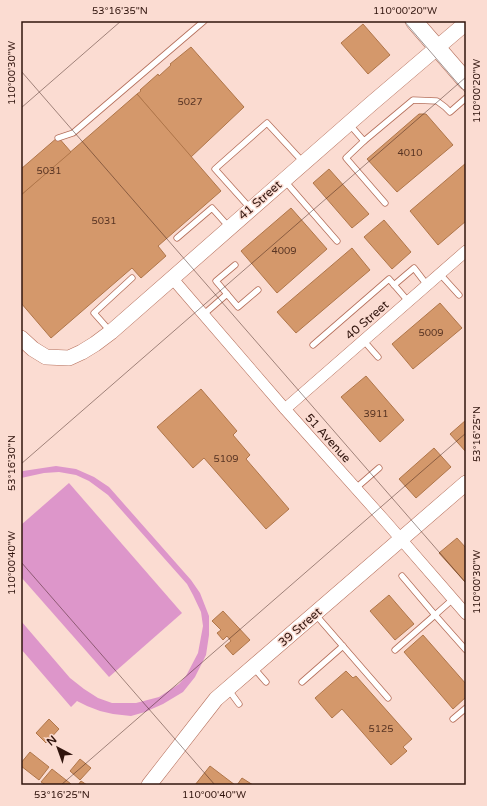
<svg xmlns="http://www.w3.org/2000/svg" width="487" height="806" viewBox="0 0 487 806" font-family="'Varela Round',sans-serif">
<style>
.green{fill:#dd96ca}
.building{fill:#d4986b;stroke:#b0764a}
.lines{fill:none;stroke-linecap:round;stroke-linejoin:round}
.lane-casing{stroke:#b56f5b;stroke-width:7}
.street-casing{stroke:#b56f5b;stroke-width:12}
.secondary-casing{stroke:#b56f5b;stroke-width:16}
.primary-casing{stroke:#b56f5b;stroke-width:18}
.lane{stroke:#fff;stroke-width:5.5}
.street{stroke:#fff;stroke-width:11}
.secondary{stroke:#fff;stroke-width:15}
.primary{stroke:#fff;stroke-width:17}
.ticks{fill:none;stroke:#30140d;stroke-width:1;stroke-opacity:0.45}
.labels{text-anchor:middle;stroke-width:3;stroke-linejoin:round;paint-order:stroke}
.number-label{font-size:10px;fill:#593524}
.street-label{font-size:12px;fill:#30140d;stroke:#fbdcd2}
.neatline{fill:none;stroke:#30140d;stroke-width:1.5}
.ticks-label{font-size:10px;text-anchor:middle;fill:#30140d}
</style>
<rect width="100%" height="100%" fill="#fbdcd2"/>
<g class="green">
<polygon points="56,466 76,469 94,477 109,487 191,580 200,593 209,616 209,635 206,655 195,677 183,692 163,704 145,712 131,716 113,714 100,711 87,706 77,701 71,707 21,649 21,621 70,678 84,689 98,698 112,703 136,703 159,697 179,684 186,676 198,653 203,626 201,612 193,595 187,584 108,495 89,481 76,475 59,472 44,473 21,478 21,472 23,471"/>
<polygon points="69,483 182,613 109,677 21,577 21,525"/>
</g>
<g class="building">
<polygon points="363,24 390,55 368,74 341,43"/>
<polygon points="191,47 244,107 191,157 137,94 141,91 140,90 158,74 159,76 171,65 170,64"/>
<polygon points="137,94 221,191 158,246 166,256 141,278 132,268 51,338 21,303 21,195"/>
<polygon points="419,114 426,114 453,145 397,192 367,159"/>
<polygon points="58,137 71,152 21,195 21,169"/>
<polygon points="466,163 466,221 438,245 410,211"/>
<polygon points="329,169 369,214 352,228 313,183"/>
<polygon points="291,208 327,249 277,293 241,251"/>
<polygon points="384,220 411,252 392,269 364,237"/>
<polygon points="352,248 370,270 296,333 277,312"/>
<polygon points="440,303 462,328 413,369 392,344"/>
<polygon points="366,376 404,420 380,442 341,397"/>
<polygon points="201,389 237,431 233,435 250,455 246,459 289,509 266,529 204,458 193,468 157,427"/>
<polygon points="466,420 466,452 450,434"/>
<polygon points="434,448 451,467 416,498 399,479"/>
<polygon points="457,538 466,548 466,583 439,553"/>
<polygon points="389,595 414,624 395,640 370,611"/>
<polygon points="223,611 250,640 233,655 225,646 231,641 227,636 223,640 217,633 221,630 212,621"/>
<polygon points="423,635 466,684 466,697 453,709 404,652"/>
<polygon points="346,671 353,678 356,676 412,739 403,747 407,751 391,765 342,709 332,718 315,698"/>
<polygon points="49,719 59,729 46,743 36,733"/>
<polygon points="30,752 49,767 39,780 21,766 21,763"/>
<polygon points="80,759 91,768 80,780 70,771"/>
<polygon points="210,766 235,785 195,785"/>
<polygon points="52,769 71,784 71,785 46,785 41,782"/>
<polygon points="242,778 253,785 237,785"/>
<polygon points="81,781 87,785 78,785"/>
</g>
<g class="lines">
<defs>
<g id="lane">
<polyline points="350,125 364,141 413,100 437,101 445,107 450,112 466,98"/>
<polyline points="58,138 73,133 204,21"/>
<polyline points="364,141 346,158 385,203"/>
<polyline points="284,180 337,241"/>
<polyline points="250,208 215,169 267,123 303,162"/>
<polyline points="177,238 212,208 229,227"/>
<polyline points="440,274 459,295"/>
<polyline points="394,285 414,268 427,285"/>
<polyline points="227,294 216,281 235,265"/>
<polyline points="203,315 227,294 238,307 258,290"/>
<polyline points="110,331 94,313 132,278"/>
<polyline points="363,340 378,357"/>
<polyline points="313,345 389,279 408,301"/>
<polyline points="356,488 379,468"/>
<polyline points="453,599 435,615 466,650"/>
<polyline points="315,614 388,698"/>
<polyline points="395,650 435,615 402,576"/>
<polyline points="253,667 266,682"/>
<polyline points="302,682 343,646"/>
<polyline points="228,689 239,704"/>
<polyline points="453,719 466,708"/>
</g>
<g id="street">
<polyline points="172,278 285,409 386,522 466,614"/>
<polyline points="285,409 466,251"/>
</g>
<g id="secondary">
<polyline points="21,338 33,349 46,357 69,358 82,352 95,344 111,332 371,104 466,23"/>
<polyline points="149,785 216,699 466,483"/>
</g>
<polyline id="primary" points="414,21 466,81"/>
</defs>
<use href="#lane" class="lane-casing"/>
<use href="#street" class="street-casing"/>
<use href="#secondary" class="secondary-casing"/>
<use href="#primary" class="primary-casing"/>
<use href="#lane" class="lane"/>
<use href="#street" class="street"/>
<use href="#secondary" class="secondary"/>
<use href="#primary" class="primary"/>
</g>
<path class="ticks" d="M404 21 466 93M21 71 466 583M21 108 121 21M21 464 466 77M21 562 215 785M61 785 466 433"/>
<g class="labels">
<g class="number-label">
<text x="190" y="105">5027</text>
<text x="410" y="156">4010</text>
<text x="49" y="174">5031</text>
<text x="104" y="224">5031</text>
<text x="284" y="254">4009</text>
<text x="431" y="336">5009</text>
<text x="376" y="417">3911</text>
<text x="226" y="462">5109</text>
<text x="381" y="732">5125</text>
</g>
<g class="street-label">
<text transform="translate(260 200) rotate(-41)" y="4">41 Street</text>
<text transform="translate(367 320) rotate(-41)" y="4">40 Street</text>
<text transform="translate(328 438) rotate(48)" y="4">51 Avenue</text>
<text transform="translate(300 627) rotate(-41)" y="4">39 Street</text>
</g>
</g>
<rect width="487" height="806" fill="none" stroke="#fbdcd2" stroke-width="44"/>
<g transform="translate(58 748) rotate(319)" stroke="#fbdcd2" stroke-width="3" paint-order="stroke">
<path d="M0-3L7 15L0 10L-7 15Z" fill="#30140d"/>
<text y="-6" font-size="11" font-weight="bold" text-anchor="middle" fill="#30140d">N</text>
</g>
<rect x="22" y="22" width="443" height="762" class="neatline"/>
<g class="ticks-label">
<text x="120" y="14">53°16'35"N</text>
<text x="405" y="14">110°00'20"W</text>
<text transform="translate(11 73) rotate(-90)" y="4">110°00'30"W</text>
<text transform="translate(476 91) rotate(-90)" y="4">110°00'20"W</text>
<text transform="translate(476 434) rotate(-90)" y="4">53°16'25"N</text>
<text transform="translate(11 463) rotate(-90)" y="4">53°16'30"N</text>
<text transform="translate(11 563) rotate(-90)" y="4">110°00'40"W</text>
<text transform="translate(476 582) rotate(-90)" y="4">110°00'30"W</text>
<text x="62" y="798">53°16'25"N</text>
<text x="214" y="798">110°00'40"W</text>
</g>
</svg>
